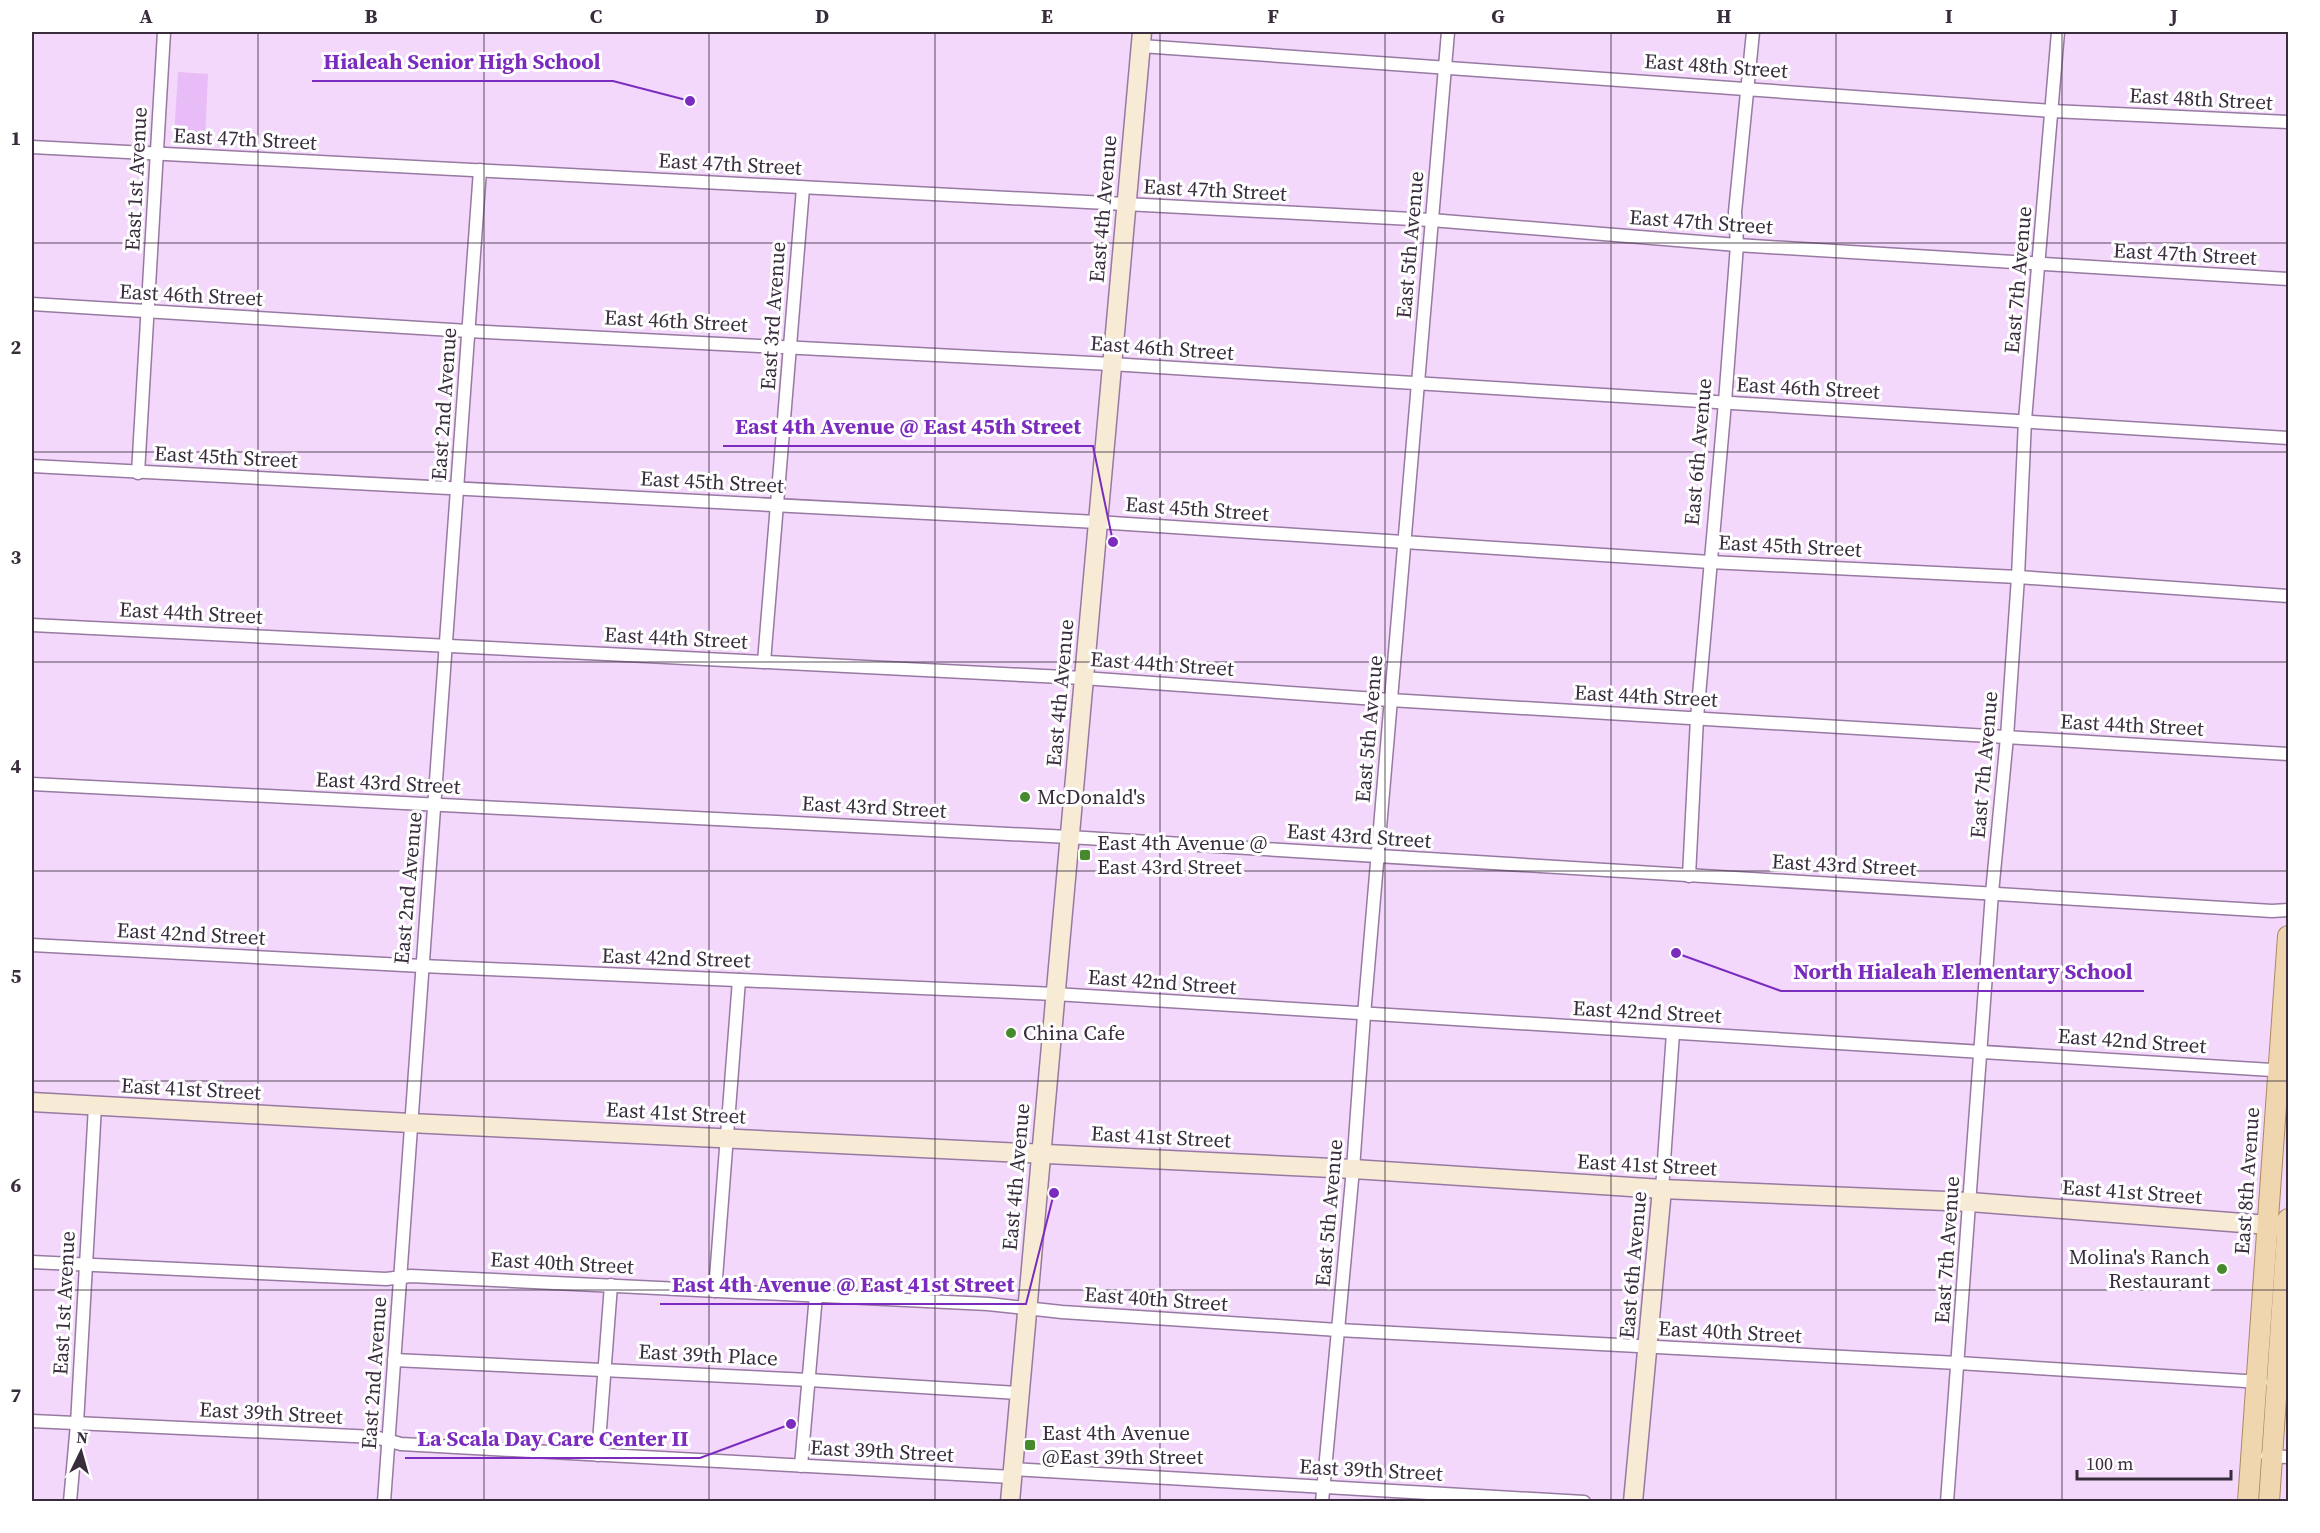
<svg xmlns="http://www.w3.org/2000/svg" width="2320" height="1533" viewBox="0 0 2320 1533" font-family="'Source Serif 4',serif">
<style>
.green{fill:#e8bcf6}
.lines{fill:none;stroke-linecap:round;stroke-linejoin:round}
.street-casing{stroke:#9879a1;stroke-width:15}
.secondary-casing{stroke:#9879a1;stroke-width:21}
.primary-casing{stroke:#a98963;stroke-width:22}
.street{stroke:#fff;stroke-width:12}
.secondary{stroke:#f7ebd6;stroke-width:18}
.primary{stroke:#efd6ae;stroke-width:20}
.grid{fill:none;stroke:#392c3d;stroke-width:1.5;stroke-opacity:0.55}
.poi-dot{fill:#478a2d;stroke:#fff;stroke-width:2}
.labels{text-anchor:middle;stroke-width:6;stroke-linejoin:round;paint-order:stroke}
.street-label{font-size:21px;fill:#392c3d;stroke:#fff}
.poi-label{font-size:21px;fill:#392c3d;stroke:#fff;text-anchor:start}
.leader{fill:none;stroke:#7b2cbf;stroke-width:2}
.callout-dot{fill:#7b2cbf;stroke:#fff;stroke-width:2}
.callout-label{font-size:22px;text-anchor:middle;font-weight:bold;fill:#7b2cbf;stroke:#fff;stroke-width:6;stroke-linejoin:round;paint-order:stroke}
.neatline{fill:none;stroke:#392c3d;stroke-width:2}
.grid-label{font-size:20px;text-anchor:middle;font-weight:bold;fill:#392c3d}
</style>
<rect width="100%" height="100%" fill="#f3d8fb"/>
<polygon class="green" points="178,72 208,74 205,140 174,138"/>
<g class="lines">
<defs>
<g id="street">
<polyline points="1141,46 2052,111 2288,122"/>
<polyline points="32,147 1431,220 1737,245 2288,279"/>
<polyline points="32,304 468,331 1111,364 2288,438"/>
<polyline points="32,466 1097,522 1710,562 2018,577 2288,596"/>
<polyline points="138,473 164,32"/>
<polyline points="32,625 1083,678 1390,700 2288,754"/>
<polyline points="764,662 803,188"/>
<polyline points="32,784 1069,837 2272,911 2288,910"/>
<polyline points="1689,876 1697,718 1725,402 1737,245 1735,212 1753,32"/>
<polyline points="32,945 422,966 1055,994 2288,1071"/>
<polyline points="1662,1189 1673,1033"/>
<polyline points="32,1262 386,1279 411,1276 988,1304 1062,1312 1338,1330 1958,1363 2261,1382"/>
<polyline points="715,1291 739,980"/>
<polyline points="394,1360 809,1380 1019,1393"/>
<polyline points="32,1421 375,1437 401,1444 1012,1477"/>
<polyline points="598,1455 611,1285"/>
<polyline points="2267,1456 2288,1457"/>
<polyline points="801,1466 816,1295"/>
<polyline points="1013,1469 1584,1502"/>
<polyline points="70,1502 77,1424 95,1106"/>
<polyline points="384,1502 480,170"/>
<polyline points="1322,1502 1353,1169 1364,1015 1448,32"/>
<polyline points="1947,1502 1992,893 2007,737 2018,577 2025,420 2058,32"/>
</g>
<g id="secondary">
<polyline points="32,1102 410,1123 1353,1169 1662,1189 1970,1202 2282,1226"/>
<polyline points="1010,1502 1142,32"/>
<polyline points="1633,1502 1662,1189"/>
</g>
<g id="primary">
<polyline points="2248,1502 2288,936"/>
<polyline points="2269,1502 2288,1219"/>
</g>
</defs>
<use href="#street" class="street-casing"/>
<use href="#secondary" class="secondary-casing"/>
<use href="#primary" class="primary-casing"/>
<use href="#street" class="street"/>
<use href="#secondary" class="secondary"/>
<use href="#primary" class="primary"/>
</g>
<path class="grid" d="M258 32V1502M484 32V1502M709 32V1502M935 32V1502M1160 32V1502M1385 32V1502M1611 32V1502M1836 32V1502M2062 32V1502M32 243H2288M32 452H2288M32 662H2288M32 871H2288M32 1081H2288M32 1290H2288"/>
<g class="poi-dot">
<circle cx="1025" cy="797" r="6"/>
<rect x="1079" y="849" width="12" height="12" rx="3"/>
<circle cx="1011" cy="1033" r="6"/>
<circle cx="2222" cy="1269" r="6"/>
<rect x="1024" y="1439" width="12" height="12" rx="3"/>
</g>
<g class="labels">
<g class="street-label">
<text transform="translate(1716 66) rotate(4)" y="7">East 48th Street</text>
<text transform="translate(2201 99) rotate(3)" y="7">East 48th Street</text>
<text transform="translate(245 139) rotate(3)" y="7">East 47th Street</text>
<text transform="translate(730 164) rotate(3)" y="7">East 47th Street</text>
<text transform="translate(136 179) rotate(-87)" y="7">East 1st Avenue</text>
<text transform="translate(1215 190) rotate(3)" y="7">East 47th Street</text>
<text transform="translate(1103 209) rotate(-85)" y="7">East 4th Avenue</text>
<text transform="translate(1701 222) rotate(4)" y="7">East 47th Street</text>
<text transform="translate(1410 245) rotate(-85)" y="7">East 5th Avenue</text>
<text transform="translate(2185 254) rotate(3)" y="7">East 47th Street</text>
<text transform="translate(2018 280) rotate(-85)" y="7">East 7th Avenue</text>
<text transform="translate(191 295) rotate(3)" y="7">East 46th Street</text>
<text transform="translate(773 316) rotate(-86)" y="7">East 3rd Avenue</text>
<text transform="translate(676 321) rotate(3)" y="7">East 46th Street</text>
<text transform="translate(1162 348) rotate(4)" y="7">East 46th Street</text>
<text transform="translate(1808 388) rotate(3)" y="7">East 46th Street</text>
<text transform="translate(444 404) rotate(-86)" y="7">East 2nd Avenue</text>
<text transform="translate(1698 452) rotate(-85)" y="7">East 6th Avenue</text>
<text transform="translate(226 457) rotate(3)" y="7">East 45th Street</text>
<text transform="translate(712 482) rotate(3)" y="7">East 45th Street</text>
<text transform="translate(1197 509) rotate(4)" y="7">East 45th Street</text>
<text transform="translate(1790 546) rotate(3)" y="7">East 45th Street</text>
<text transform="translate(191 613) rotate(3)" y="7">East 44th Street</text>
<text transform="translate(676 638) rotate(3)" y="7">East 44th Street</text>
<text transform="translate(1162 664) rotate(4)" y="7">East 44th Street</text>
<text transform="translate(1060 693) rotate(-85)" y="7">East 4th Avenue</text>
<text transform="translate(1646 696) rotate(3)" y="7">East 44th Street</text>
<text transform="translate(2132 725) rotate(3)" y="7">East 44th Street</text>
<text transform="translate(1369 729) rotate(-85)" y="7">East 5th Avenue</text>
<text transform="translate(1984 765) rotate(-85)" y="7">East 7th Avenue</text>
<text transform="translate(388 783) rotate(3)" y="7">East 43rd Street</text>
<text transform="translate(874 807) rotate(3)" y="7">East 43rd Street</text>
<text transform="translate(1359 836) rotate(4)" y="7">East 43rd Street</text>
<text transform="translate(1844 865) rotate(3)" y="7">East 43rd Street</text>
<text transform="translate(408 888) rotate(-85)" y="7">East 2nd Avenue</text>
<text transform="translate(191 934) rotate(3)" y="7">East 42nd Street</text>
<text transform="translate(676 958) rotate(2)" y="7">East 42nd Street</text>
<text transform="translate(1162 982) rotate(4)" y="7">East 42nd Street</text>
<text transform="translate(1647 1012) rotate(3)" y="7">East 42nd Street</text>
<text transform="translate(2132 1041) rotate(4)" y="7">East 42nd Street</text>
<text transform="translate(191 1089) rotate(3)" y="7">East 41st Street</text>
<text transform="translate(676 1113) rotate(3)" y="7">East 41st Street</text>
<text transform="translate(1161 1137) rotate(3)" y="7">East 41st Street</text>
<text transform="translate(1647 1165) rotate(3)" y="7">East 41st Street</text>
<text transform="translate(1016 1177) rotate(-85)" y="7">East 4th Avenue</text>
<text transform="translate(2247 1181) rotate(-86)" y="7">East 8th Avenue</text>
<text transform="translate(2132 1192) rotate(4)" y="7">East 41st Street</text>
<text transform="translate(1329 1213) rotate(-85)" y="7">East 5th Avenue</text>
<text transform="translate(1947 1250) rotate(-86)" y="7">East 7th Avenue</text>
<text transform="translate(562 1263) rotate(3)" y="7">East 40th Street</text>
<text transform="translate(1633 1265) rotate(-85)" y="7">East 6th Avenue</text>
<text transform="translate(1156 1299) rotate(4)" y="7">East 40th Street</text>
<text transform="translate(64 1303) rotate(-87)" y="7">East 1st Avenue</text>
<text transform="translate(1730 1332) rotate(3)" y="7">East 40th Street</text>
<text transform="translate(708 1355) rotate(3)" y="7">East 39th Place</text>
<text transform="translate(374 1373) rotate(-86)" y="7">East 2nd Avenue</text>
<text transform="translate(271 1413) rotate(3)" y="7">East 39th Street</text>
<text transform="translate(882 1451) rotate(3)" y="7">East 39th Street</text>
<text transform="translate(1371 1470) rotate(3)" y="7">East 39th Street</text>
</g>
<g class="poi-label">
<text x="1037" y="804">McDonald's</text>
<text x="1097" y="850">East 4th Avenue @<tspan x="1097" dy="24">East 43rd Street</tspan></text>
<text x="1023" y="1040">China Cafe</text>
<text x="2210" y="1264" text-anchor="end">Molina's Ranch<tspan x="2210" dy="24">Restaurant</tspan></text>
<text x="1042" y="1440">East 4th Avenue<tspan x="1042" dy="24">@East 39th Street</tspan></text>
</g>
</g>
<path class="leader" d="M690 101L613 81H312M1113 542L1093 446H723M1676 953L1781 991H2144M1054 1193L1026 1304H660M791 1424L700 1458H405"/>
<g class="callout-dot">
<circle cx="690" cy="101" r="6"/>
<circle cx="1113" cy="542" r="6"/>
<circle cx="1676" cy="953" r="6"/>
<circle cx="1054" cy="1193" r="6"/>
<circle cx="791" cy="1424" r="6"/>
</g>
<g class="callout-label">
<text x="462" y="69">Hialeah Senior High School</text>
<text x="908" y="434">East 4th Avenue @ East 45th Street</text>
<text x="1963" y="979">North Hialeah Elementary School</text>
<text x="843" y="1292">East 4th Avenue @ East 41st Street</text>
<text x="553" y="1446">La Scala Day Care Center II</text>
</g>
<rect width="2320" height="1533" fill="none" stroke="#ffffff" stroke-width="66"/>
<g transform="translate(81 1452) rotate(5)" stroke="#ffffff" stroke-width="4.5" paint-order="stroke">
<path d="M0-4.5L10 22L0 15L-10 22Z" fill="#392c3d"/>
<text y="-9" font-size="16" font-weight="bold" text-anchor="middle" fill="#392c3d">N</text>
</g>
<path d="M2077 1470v9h154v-9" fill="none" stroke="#392c3d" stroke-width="3"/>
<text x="2086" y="1470" font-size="18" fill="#392c3d" stroke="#ffffff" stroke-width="4.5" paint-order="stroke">100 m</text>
<rect x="33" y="33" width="2254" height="1467" class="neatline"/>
<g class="grid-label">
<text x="146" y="23">A</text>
<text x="371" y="23">B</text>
<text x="596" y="23">C</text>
<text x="822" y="23">D</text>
<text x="1047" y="23">E</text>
<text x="1273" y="23">F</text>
<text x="1498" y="23">G</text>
<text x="1724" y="23">H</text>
<text x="1949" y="23">I</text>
<text x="2174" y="23">J</text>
<text x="16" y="145">1</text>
<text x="16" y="354">2</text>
<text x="16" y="564">3</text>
<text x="16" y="773">4</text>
<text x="16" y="983">5</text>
<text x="16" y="1192">6</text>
<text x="16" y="1402">7</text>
</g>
</svg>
